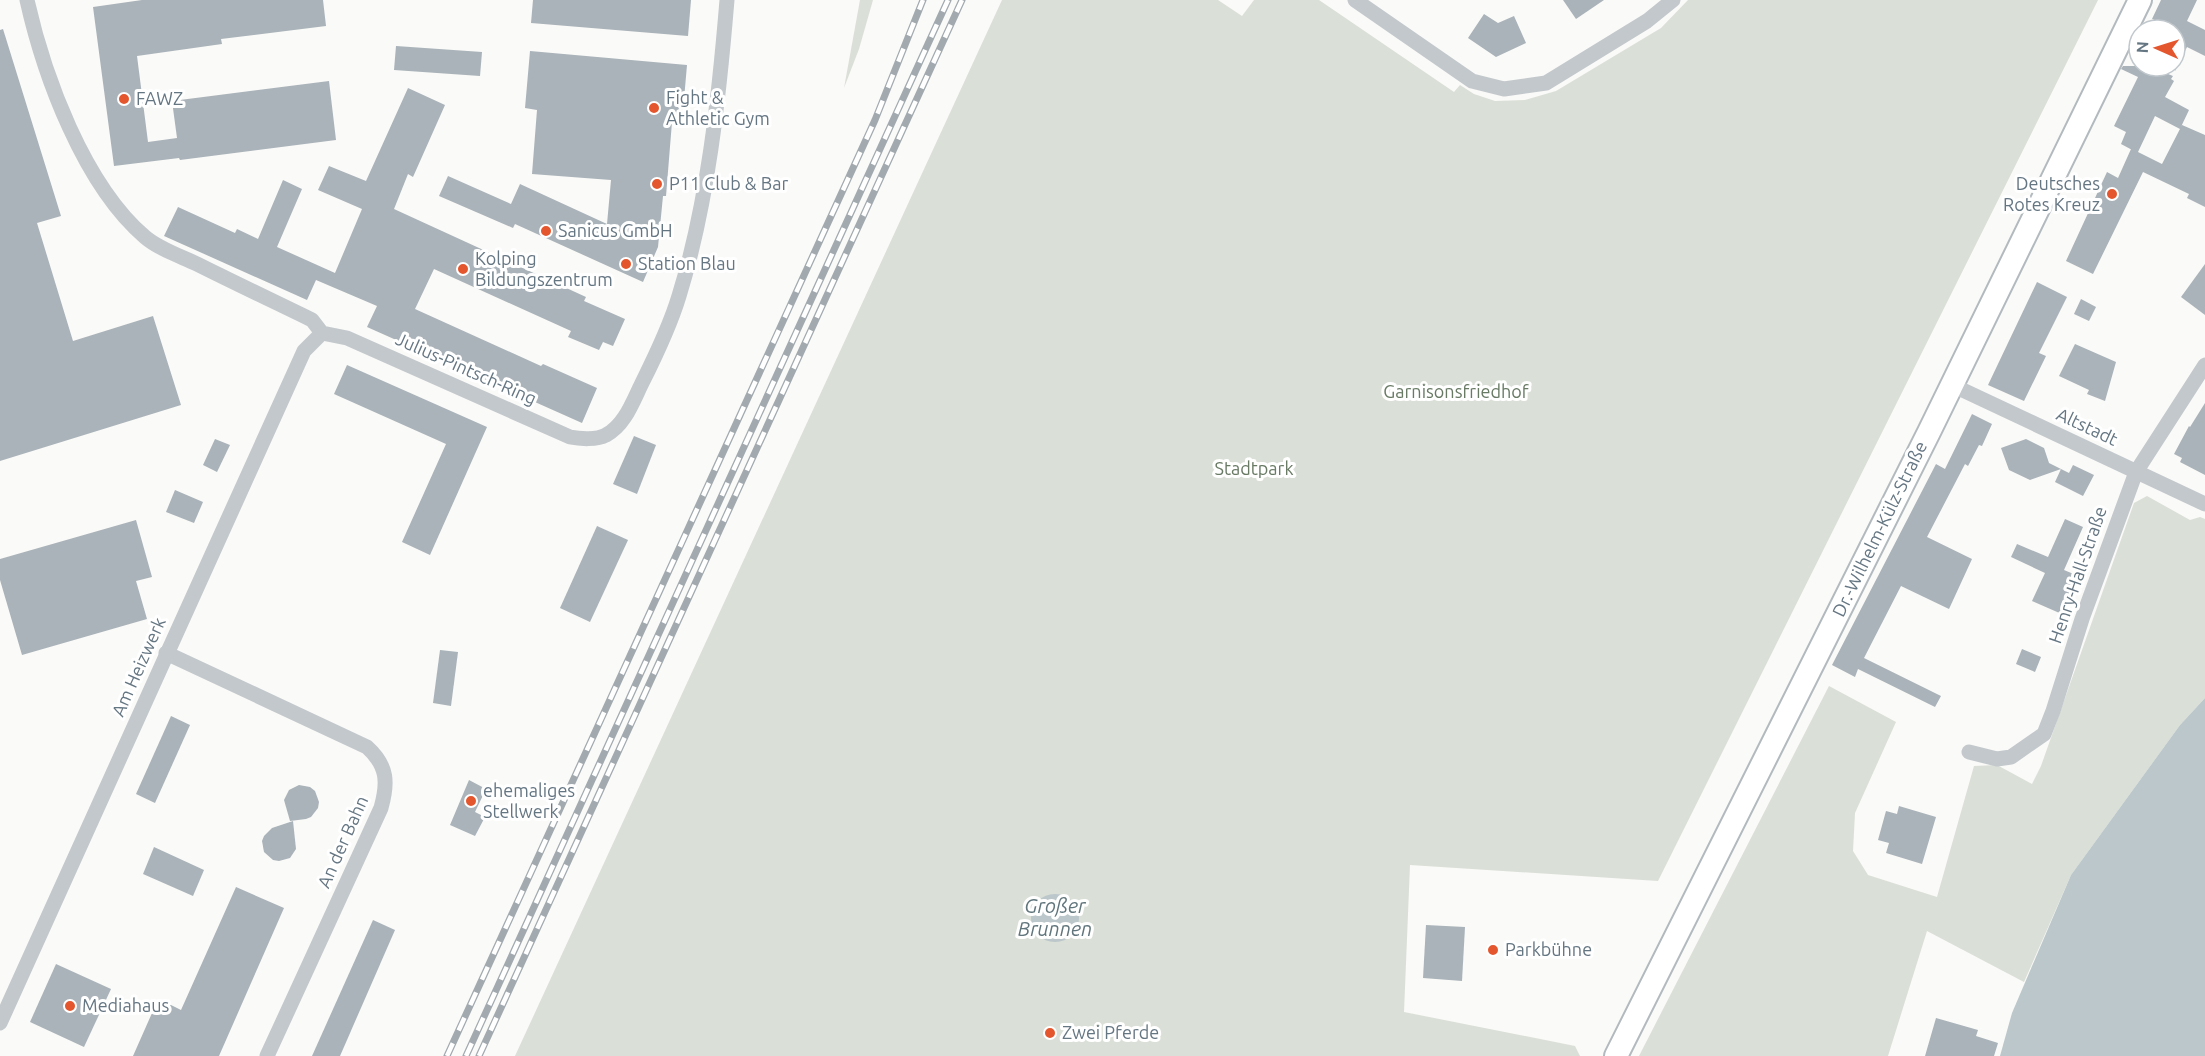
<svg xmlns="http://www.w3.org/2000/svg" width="2205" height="1056" viewBox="0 0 2205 1056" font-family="Ubuntu,sans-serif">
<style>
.green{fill:#dadfd7}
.water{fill:#bbc7cb}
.building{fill:#aab3b9}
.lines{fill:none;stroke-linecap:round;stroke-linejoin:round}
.secondary-casing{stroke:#b3babf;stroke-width:26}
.street{stroke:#c3c8cc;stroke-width:15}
.secondary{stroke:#fff;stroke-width:22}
.rail-casing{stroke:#a2aab0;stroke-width:7}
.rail{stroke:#fff;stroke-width:4.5;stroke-dasharray:14;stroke-linecap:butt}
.poi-dot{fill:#e4572e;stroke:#fff;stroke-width:2}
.labels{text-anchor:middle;stroke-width:6;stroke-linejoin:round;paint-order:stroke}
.poi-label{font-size:18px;fill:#657683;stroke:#fff;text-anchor:start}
.street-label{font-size:18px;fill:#657683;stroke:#fff}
.park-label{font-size:18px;fill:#687a64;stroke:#fff}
.water-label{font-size:20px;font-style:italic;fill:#60757c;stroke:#fff}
</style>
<rect width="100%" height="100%" fill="#fafaf8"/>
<g class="green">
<polygon points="860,0 873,0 859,49 844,88"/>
<polygon points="1002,0 1218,0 1242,16 1254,0 1319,0 1454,92 1460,85 1474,94 1495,101 1525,100 1556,91 1661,28 1688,0 2098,0 1658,881 1410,865 1404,1012 1575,1046 1580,1056 515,1056"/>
<polygon points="2147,496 2190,520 2200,517 2205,519 2205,698 2180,725 2071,875 2024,982 1927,931 1888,1056 1639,1056 1829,686 1896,722 1855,813 1853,851 1868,875 1937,897 1974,766 1997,765 2032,784 2041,766 2134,503"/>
</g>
<g class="water">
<polygon points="2205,698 2205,1056 2000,1056 2012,1013 2071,875 2180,725"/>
<circle cx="1055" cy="918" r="24"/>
</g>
<g class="building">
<polygon points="142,0 323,0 326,26 221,39 222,44 137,56 148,142 177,138 172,101 329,81 336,140 180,160 179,158 114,166 93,7"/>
<polygon points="533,0 691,0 688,36 531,23"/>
<polygon points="1563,0 1604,0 1576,19"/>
<polygon points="2161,0 2197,0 2187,21 2205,30 2205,56 2187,47 2175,71 2175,30 2153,30 2157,21 2152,19"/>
<polygon points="1484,14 1498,23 1514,16 1526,43 1496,57 1468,38"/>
<polygon points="3,29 61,216 37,223 73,341 153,316 181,405 0,461 0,30"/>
<polygon points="396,46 482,52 480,76 394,70"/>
<polygon points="530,51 687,65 682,122 672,122 666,196 663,196 658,247 643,282 515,224 513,228 439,196 448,176 511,204 520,184 607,224 611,180 532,174 537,110 525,108"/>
<polygon points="2123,66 2148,66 2173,76 2171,79 2174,81 2165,97 2189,110 2180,129 2155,116 2138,152 2162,164 2182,125 2205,135 2205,207 2187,198 2189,194 2143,172 2093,274 2066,261 2107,172 2118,178 2131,149 2136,152 2121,144 2126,132 2114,126 2138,77 2121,69"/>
<polygon points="408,88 445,105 413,177 408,174 394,209 586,297 584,301 625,319 613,346 603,342 599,350 568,337 571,331 434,269 415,309 541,366 543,364 597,388 582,423 367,327 377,306 316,280 307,300 164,236 178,207 235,233 237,229 258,239 283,180 302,189 277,247 335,273 362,209 318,190 329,166 366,181"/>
<polygon points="2205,264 2205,315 2181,297"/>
<polygon points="2037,282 2067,297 2039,353 2046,356 2024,401 1988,385"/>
<polygon points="2081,299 2096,307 2089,321 2074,314"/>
<polygon points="2075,344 2116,362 2105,401 2087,394 2089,390 2059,376"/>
<polygon points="347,365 487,427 430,555 402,542 446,444 334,394"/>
<polygon points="2205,403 2205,475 2180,462 2182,458 2174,454 2189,426 2190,427"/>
<polygon points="1972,414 1992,424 1982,446 1979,445 1968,466 1965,464 1927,537 1972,559 1949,609 1901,586 1864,658 1941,696 1935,707 1858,669 1855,677 1832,665 1936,464 1945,469"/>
<polygon points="634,436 656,445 637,494 613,484"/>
<polygon points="215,439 230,445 217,472 203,465"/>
<polygon points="2026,439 2044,448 2049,463 2069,473 2073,465 2094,475 2083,496 2055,482 2061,469 2030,480 2009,470 2001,448"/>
<polygon points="175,490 203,502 194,523 166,512"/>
<polygon points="2065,519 2083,527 2064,570 2076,575 2071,586 2075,588 2064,615 2032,601 2045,573 2011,557 2017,544 2048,557"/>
<polygon points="136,520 152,577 136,581 147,619 22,655 0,580 0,559"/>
<polygon points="597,526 628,540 590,622 560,608"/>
<polygon points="2022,649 2041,657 2035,672 2016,664"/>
<polygon points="440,650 458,652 451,706 433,703"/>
<polygon points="171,716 190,725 155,803 136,794"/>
<polygon points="469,780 486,789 475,812 485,817 475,836 450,825"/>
<polygon points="299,785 310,787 315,791 319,802 318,808 311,817 306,819 290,821 284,800 289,790"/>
<polygon points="1899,806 1936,817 1922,864 1886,853 1889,843 1878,840 1886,811 1897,814"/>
<polygon points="293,821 296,849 290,858 279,861 273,860 264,852 262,841 264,836 272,828"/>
<polygon points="154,847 204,870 193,896 143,874"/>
<polygon points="236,887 284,908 219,1056 133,1056 156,1004 167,1008 169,1004 181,1010"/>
<polygon points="373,920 395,930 340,1056 312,1056"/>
<polygon points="1426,925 1465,927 1462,981 1423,978"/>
<polygon points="56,964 111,989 84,1047 30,1022"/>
<polygon points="1936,1018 1978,1030 1976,1036 1998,1043 1994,1056 1925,1056"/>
</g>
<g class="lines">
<defs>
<polyline id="secondary" points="1616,1056 1929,432 2140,0"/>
</defs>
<use href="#secondary" class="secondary-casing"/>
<g class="street">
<path d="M27 0C44 76 84 185 145 237 159 249 180 256 197 264 235 283 273 301 312 320L322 333 347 338 570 437C580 439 597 440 606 435 625 425 633 401 642 383 656 355 670 326 679 296 708 202 719 97 727 0"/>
<polyline points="1355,0 1472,81 1504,89 1546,83 1647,21 1673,0"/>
<polyline points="1952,385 2205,504"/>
<path d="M166 653 367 747C388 766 388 783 381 808L267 1056"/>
<polyline points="1969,752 1997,759 2011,757 2044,734 2053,711 2082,619 2136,472 2205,365"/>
<polyline points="0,1023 304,351 322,333"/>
</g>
<use href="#secondary" class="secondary"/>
<defs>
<g id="rail">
<polyline points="447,1056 875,120 923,0"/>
<polyline points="466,1056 948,0"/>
<polyline points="479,1056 962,0"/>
</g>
</defs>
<use href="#rail" class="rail-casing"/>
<use href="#rail" class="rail"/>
</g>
<g class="poi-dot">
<circle cx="124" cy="99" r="6"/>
<circle cx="654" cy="108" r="6"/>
<circle cx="657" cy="184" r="6"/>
<circle cx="2112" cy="194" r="6"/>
<circle cx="546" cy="231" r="6"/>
<circle cx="626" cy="264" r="6"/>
<circle cx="463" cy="269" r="6"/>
<circle cx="471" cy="801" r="6"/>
<circle cx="1493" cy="950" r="6"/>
<circle cx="70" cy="1006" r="6"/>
<circle cx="1050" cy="1033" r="6"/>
</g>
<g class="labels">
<g class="poi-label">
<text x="666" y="104">Fight &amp;<tspan x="666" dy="21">Athletic Gym</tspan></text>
<text x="136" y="105">FAWZ</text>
<text x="669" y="190">P11 Club &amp; Bar</text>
<text x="2100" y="190" text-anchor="end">Deutsches<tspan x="2100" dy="21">Rotes Kreuz</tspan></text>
<text x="558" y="237">Sanicus GmbH</text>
<text x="475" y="265">Kolping<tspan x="475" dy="21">Bildungszentrum</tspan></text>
<text x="638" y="270">Station Blau</text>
<text x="483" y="797">ehemaliges<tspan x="483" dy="21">Stellwerk</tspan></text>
<text x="1505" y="956">Parkbühne</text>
<text x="82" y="1012">Mediahaus</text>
<text x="1062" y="1039">Zwei Pferde</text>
</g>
<g class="street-label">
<text transform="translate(466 369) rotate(24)" y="6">Julius-Pintsch-Ring</text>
<text transform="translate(2087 427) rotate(25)" y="6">Altstadt</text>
<text transform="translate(1880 529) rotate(-64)" y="6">Dr.-Wilhelm-Külz-Straße</text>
<text transform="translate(2078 575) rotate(-71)" y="6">Henry-Hall-Straße</text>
<text transform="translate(139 667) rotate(-66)" y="6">Am Heizwerk</text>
<text transform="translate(343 842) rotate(-66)" y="6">An der Bahn</text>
</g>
<g class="park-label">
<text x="1456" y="398">Garnisonsfriedhof</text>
<text x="1254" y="475">Stadtpark</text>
</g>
<g class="water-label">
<text x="1055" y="913">Großer<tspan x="1055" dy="23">Brunnen</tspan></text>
</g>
</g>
<g transform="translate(2157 48) rotate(273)"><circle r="28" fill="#ffffff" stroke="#c1c8cd" stroke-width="1.5"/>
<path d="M0-4.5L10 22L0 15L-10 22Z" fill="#e4572e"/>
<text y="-9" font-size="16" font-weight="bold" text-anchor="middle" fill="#657683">N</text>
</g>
</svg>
